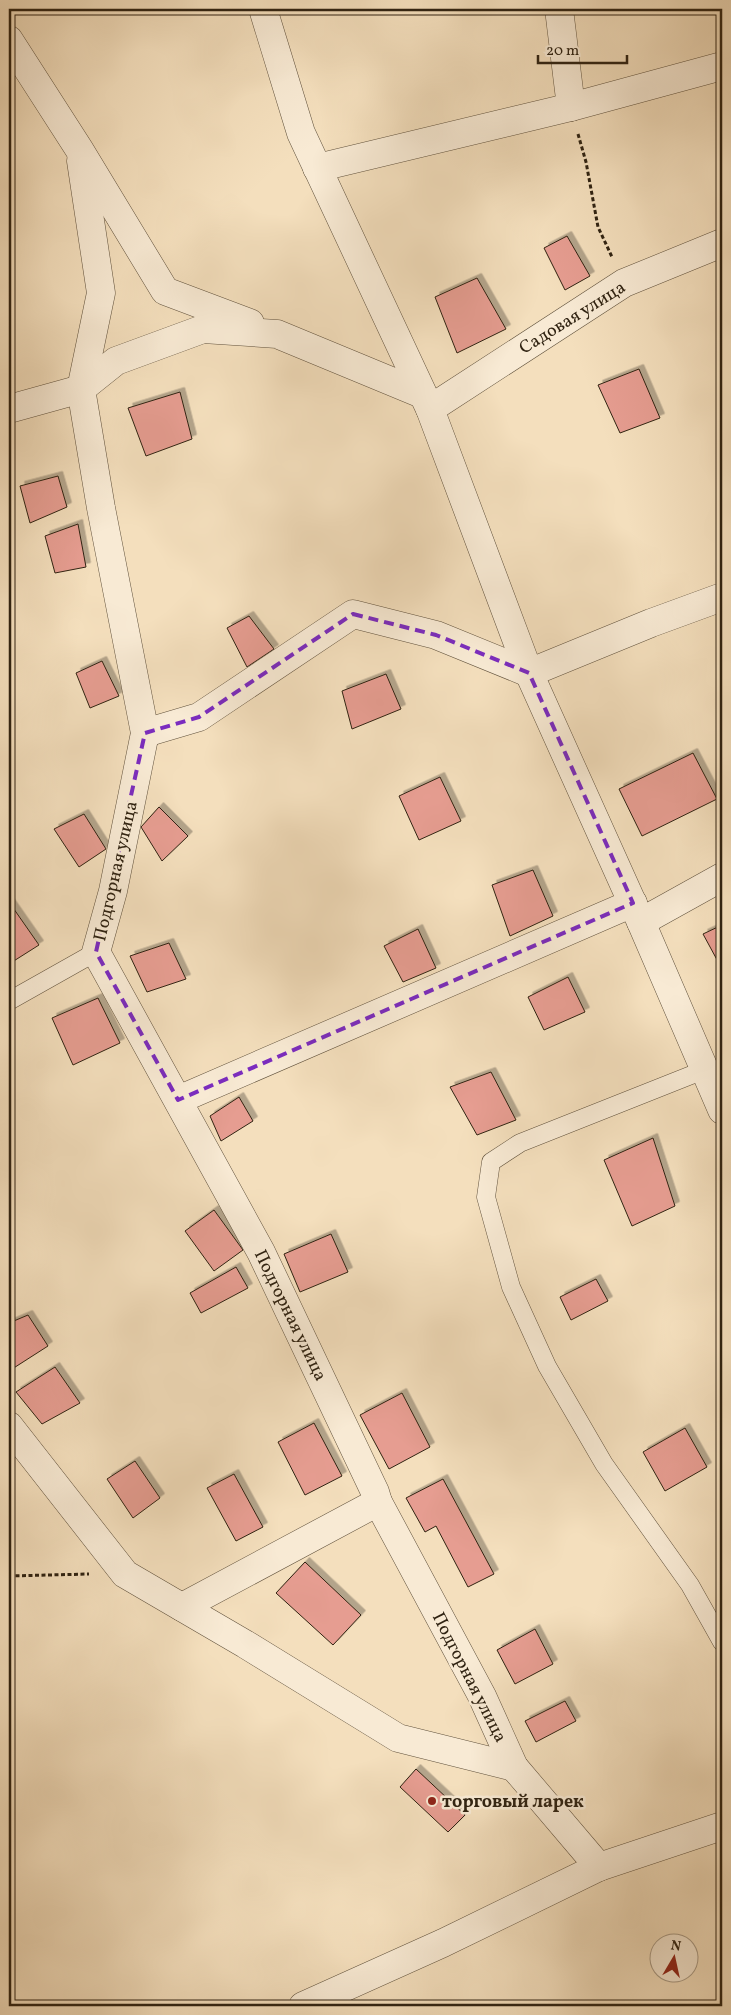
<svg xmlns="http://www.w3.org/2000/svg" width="731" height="2015" viewBox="0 0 731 2015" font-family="Vollkorn,serif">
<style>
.building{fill:#e69d91;stroke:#302312;filter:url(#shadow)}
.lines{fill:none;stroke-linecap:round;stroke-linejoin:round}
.service-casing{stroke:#61523d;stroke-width:19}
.minor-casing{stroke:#61523d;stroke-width:29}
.tertiary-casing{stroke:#61523d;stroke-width:29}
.path{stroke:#302312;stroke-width:3;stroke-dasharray:4 2.5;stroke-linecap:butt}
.service{stroke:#f8ead4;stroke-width:18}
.minor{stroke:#f8ead4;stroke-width:28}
.tertiary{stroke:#f8ead4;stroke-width:28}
.marked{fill:none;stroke:#7b2cbf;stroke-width:4;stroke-dasharray:10 6;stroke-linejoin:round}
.poi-dot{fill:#8f2418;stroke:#f8ead4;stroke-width:2}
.labels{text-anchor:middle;stroke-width:5;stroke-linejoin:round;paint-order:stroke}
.street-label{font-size:18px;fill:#302312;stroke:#f8ead4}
.poi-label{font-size:18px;font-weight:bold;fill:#302312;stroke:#f8ead4;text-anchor:start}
</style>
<defs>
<filter id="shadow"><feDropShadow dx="4.5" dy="-4.5" stdDeviation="0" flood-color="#0004"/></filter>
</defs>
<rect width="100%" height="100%" fill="#f4dfbd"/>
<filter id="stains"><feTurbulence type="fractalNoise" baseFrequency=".004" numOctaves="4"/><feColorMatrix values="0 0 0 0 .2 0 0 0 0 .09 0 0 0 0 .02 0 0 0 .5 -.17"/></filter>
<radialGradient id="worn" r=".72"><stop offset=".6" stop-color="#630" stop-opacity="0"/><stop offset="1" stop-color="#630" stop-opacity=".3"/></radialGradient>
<g class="building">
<polygon points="567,236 590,276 565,290 544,248"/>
<polygon points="477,278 506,329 457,353 435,297"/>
<polygon points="639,369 660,418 620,433 598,385"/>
<polygon points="180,392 192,439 146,456 128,408"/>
<polygon points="58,476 67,507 30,523 20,486"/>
<polygon points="78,524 86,567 55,573 45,536"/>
<polygon points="249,616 274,649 247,667 227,628"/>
<polygon points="102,661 119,696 90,708 76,673"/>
<polygon points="386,674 401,709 352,729 342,691"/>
<polygon points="693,753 717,799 642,836 619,789"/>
<polygon points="440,777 461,821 419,840 399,796"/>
<polygon points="159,807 188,836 162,861 141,827"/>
<polygon points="84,814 106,849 79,867 54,829"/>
<polygon points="533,870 553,916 510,936 492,885"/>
<polygon points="9,902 39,945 9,964"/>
<polygon points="722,925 722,969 703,934"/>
<polygon points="418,929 436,968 403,982 384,946"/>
<polygon points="169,943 186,979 147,992 130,956"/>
<polygon points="568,977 585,1012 544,1030 528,997"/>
<polygon points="98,998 120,1043 73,1065 52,1018"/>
<polygon points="491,1072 516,1120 477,1135 450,1087"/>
<polygon points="239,1097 253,1121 221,1141 210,1116"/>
<polygon points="653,1138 675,1206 632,1226 604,1160"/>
<polygon points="214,1210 243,1250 214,1271 185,1231"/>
<polygon points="331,1234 348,1272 300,1292 284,1254"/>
<polygon points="236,1267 248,1288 201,1313 190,1293"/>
<polygon points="596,1279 608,1301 571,1320 560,1297"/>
<polygon points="28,1315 48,1346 9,1371 9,1323"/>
<polygon points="55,1367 80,1403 42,1424 16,1392"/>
<polygon points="402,1393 430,1447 389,1469 360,1415"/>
<polygon points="314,1423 342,1476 305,1495 278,1442"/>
<polygon points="685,1428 707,1467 665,1491 643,1452"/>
<polygon points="135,1461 160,1498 133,1518 107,1479"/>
<polygon points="234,1474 263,1527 236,1541 207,1488"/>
<polygon points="443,1479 494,1574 468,1587 436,1526 425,1532 406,1498"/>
<polygon points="305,1562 361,1615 333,1645 276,1593"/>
<polygon points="535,1629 553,1664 515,1684 497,1650"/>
<polygon points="565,1701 576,1721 536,1742 525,1721"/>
<polygon points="416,1769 465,1815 448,1832 400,1787"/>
</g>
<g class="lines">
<defs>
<g id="service">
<polyline points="9,1001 96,952"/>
<polyline points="704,1070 520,1143 491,1162 486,1197 511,1287 547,1366 604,1464 690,1585 722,1642"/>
</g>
<g id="minor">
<polyline points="263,9 301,133 430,409 529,673 641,922 722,1110"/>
<polyline points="559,9 571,107"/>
<polyline points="9,40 79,149 165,291 250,323"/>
<polyline points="317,168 571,107 722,66"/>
<polyline points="422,394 277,334 203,329 116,361 81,389 101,508 145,733 113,891 96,952 261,1252 375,1492 378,1502 482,1696 514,1767 599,1867"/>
<polyline points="9,409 81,389 101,293 81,161"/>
<polyline points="430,409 624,283 722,243"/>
<polyline points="145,733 199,717 353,614 436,635 529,673 651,623 722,597"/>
<polyline points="641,922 722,877"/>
<polyline points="178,1100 633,903"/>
<polyline points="9,1426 125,1574 245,1644 398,1738 514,1767"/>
<polyline points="182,1607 378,1502"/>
</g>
<polyline id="tertiary" points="303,2006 443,1943 599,1867 722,1826"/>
</defs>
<use href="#service" class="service-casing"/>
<use href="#minor" class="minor-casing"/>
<use href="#tertiary" class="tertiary-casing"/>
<g class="path">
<polyline points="578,134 586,162 598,227 612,257"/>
<polyline points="9,1576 89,1574"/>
</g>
<use href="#service" class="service"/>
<use href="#minor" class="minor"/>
<use href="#tertiary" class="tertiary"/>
</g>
<path class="marked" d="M353 614 436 635 529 673 633 903 178 1100 96 952 145 733 199 717Z"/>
<circle class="poi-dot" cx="432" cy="1801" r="5"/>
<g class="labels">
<g class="street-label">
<text transform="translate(572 317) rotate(-32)" y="6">Садовая улица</text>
<text transform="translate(115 871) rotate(-77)" y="6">Подгорная улица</text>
<text transform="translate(291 1315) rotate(64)" y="6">Подгорная улица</text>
<text transform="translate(470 1677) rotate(63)" y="6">Подгорная улица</text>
</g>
<g class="poi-label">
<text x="442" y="1807">торговый ларек</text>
</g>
</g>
<rect width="731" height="2015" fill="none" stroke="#f4dfbd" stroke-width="30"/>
<rect x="10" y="10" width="711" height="1995" fill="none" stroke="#302312" stroke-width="2.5"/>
<rect x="15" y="15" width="701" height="1985" fill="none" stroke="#302312"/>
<g transform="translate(674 1958) rotate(9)"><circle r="24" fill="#f8ead4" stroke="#a89a86"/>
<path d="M0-4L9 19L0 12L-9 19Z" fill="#8f2418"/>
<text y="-8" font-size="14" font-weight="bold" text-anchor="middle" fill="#302312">N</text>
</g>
<path d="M538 55v8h89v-8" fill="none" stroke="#302312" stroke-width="2.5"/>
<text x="546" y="55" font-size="15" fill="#302312" stroke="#f8ead4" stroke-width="4" paint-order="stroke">20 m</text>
<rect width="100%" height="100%" filter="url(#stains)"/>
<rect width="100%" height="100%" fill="url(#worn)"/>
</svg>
